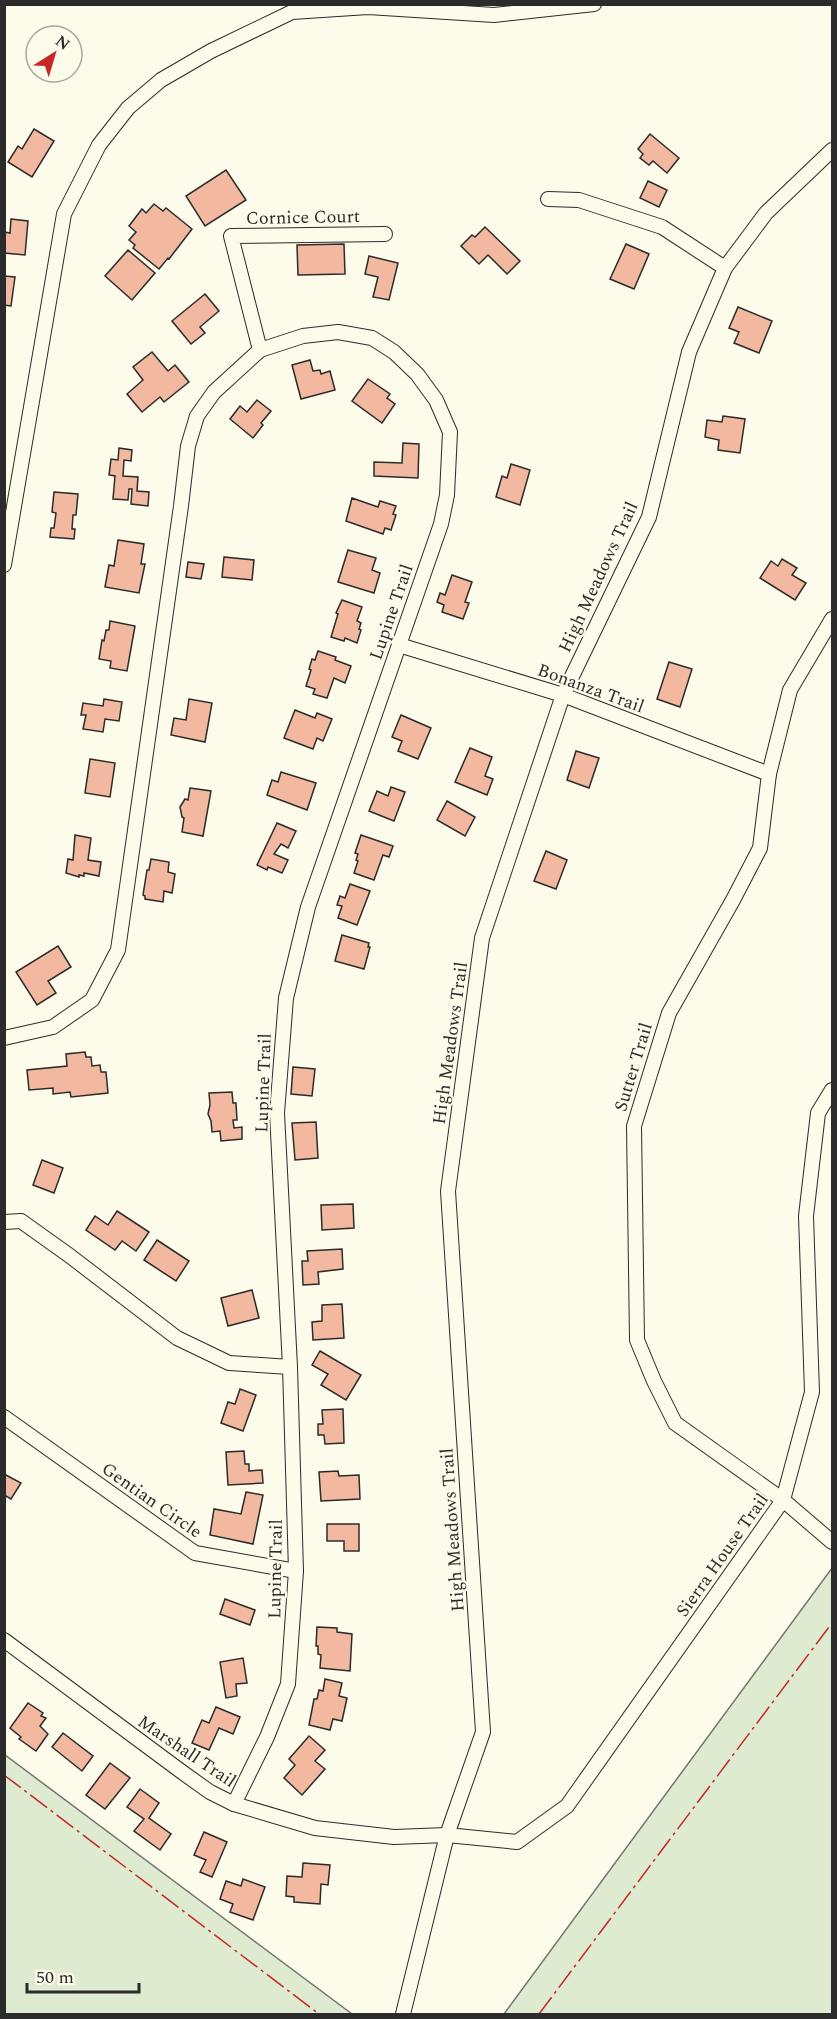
<svg xmlns="http://www.w3.org/2000/svg" width="837" height="2019" viewBox="0 0 837 2019" font-family="Spectral,serif">
<style>
.green{fill:#deebd1;stroke:#74746e;stroke-width:1.5}
.building{fill:#f2b8a0;stroke:#2b2b2b;stroke-width:1.5}
.lines{fill:none;stroke-linecap:round;stroke-linejoin:round}
.street-casing{stroke:#2b2b2b;stroke-width:16}
.street{stroke:#fdfbea;stroke-width:14}
.power{stroke:#c62828;stroke-width:1.5;stroke-dasharray:21 4.5 3 4.5;stroke-linecap:butt}
.labels{text-anchor:middle;stroke-width:4.5;stroke-linejoin:round;paint-order:stroke}
.street-label{font-size:18px;fill:#2b2b2b;stroke:#fdfbea}
</style>
<rect width="100%" height="100%" fill="#fdfbea"/>
<g class="green">
<polygon points="832,1568 832,2014 504,2014"/>
<polygon points="4,1755 5,1755 352,2014 5,2014"/>
</g>
<g class="building">
<polygon points="34,129 54,141 32,177 8,162 18,146 22,149"/>
<polygon points="650,134 679,158 667,173 653,161 649,165 640,158 643,154 638,149"/>
<polygon points="226,170 246,200 205,226 186,196"/>
<polygon points="648,181 667,190 659,207 640,198"/>
<polygon points="154,204 163,211 166,208 192,229 169,259 168,258 159,269 133,248 135,245 129,240 136,232 129,226 142,209 146,213"/>
<polygon points="11,219 28,221 25,255 4,253 4,232 10,233"/>
<polygon points="485,227 520,261 507,274 488,255 479,264 461,246 472,235 475,237"/>
<polygon points="344,244 345,274 298,275 297,245"/>
<polygon points="626,244 649,254 634,289 610,279"/>
<polygon points="128,250 155,273 132,300 105,276"/>
<polygon points="369,256 398,263 389,300 373,297 378,277 365,274"/>
<polygon points="4,276 15,277 11,306 4,305"/>
<polygon points="205,294 219,311 200,327 205,333 191,344 172,321"/>
<polygon points="738,307 772,321 759,353 734,343 739,332 729,328"/>
<polygon points="152,352 168,371 175,365 189,382 164,402 160,397 142,412 127,394 143,380 133,367"/>
<polygon points="310,360 313,371 320,370 321,374 330,371 335,390 301,399 292,365"/>
<polygon points="368,379 390,394 387,398 395,404 382,423 352,401"/>
<polygon points="257,400 271,411 261,423 263,425 253,438 230,419 240,406 247,412"/>
<polygon points="723,416 745,419 740,453 718,450 719,440 705,437 707,420 722,422"/>
<polygon points="403,443 419,444 418,478 374,476 374,462 402,463"/>
<polygon points="119,448 132,450 131,461 124,460 123,476 138,477 137,491 149,492 148,506 131,504 132,489 129,489 128,500 113,499 115,476 109,475 111,459 118,460"/>
<polygon points="511,464 530,470 520,505 496,497 502,476 507,478"/>
<polygon points="54,492 78,494 76,515 73,515 72,529 75,529 74,539 50,537 51,528 54,528 56,513 52,512"/>
<polygon points="352,498 378,507 380,501 396,506 393,514 396,515 391,530 385,528 383,534 346,521"/>
<polygon points="118,540 144,544 141,564 145,564 139,593 105,587 109,565 114,566"/>
<polygon points="348,550 376,558 372,570 380,573 374,593 338,582"/>
<polygon points="224,557 254,560 252,580 222,577"/>
<polygon points="782,559 797,568 792,575 806,583 795,600 760,578 771,561 778,566"/>
<polygon points="188,562 204,564 201,579 186,577"/>
<polygon points="452,575 472,582 465,602 469,603 463,619 442,612 444,605 437,602 440,593 445,595"/>
<polygon points="342,600 362,607 357,621 361,623 359,629 361,630 357,643 345,638 344,641 331,637 338,614 336,613"/>
<polygon points="110,621 135,626 127,671 110,668 111,661 99,659 102,640 104,641 106,630 109,630"/>
<polygon points="318,651 336,657 335,660 351,666 345,683 334,678 327,698 313,694 315,689 306,686 311,670 309,669 312,659 315,660"/>
<polygon points="669,662 692,669 680,707 657,699"/>
<polygon points="104,699 122,702 119,721 105,719 103,732 83,729 86,715 81,715 83,703 103,706"/>
<polygon points="189,699 212,703 205,742 171,735 174,718 186,720"/>
<polygon points="295,710 315,718 317,713 332,719 323,741 317,738 313,749 284,738"/>
<polygon points="401,715 431,728 418,759 398,751 402,741 392,737"/>
<polygon points="470,748 492,757 485,776 493,779 487,795 455,782"/>
<polygon points="576,751 599,758 589,788 567,780"/>
<polygon points="90,759 115,763 110,797 85,793"/>
<polygon points="281,772 316,783 307,810 267,795 272,780 278,782"/>
<polygon points="391,787 405,792 394,821 369,811 377,791 388,796"/>
<polygon points="190,788 211,791 203,836 182,832 184,818 182,817 180,807 185,799 188,800"/>
<polygon points="447,801 475,817 465,836 437,820"/>
<polygon points="277,823 296,831 288,848 281,844 274,854 288,860 282,873 268,867 267,870 257,865"/>
<polygon points="75,835 91,838 88,860 101,862 99,876 84,873 84,876 79,875 79,877 66,873 68,859 73,860"/>
<polygon points="361,835 393,846 389,857 383,855 374,880 354,873 358,861 356,860 358,854 355,853"/>
<polygon points="546,851 567,860 556,889 534,881"/>
<polygon points="151,859 169,862 168,872 175,874 172,893 164,891 163,902 145,899 145,896 143,895 147,870 149,870"/>
<polygon points="350,884 370,891 357,925 338,918 342,906 337,905 340,896 345,898"/>
<polygon points="342,935 369,943 368,947 370,947 364,969 335,961"/>
<polygon points="58,946 71,967 48,981 56,993 37,1005 16,972"/>
<polygon points="85,1052 86,1057 91,1057 92,1066 100,1065 101,1072 106,1072 108,1093 71,1097 70,1092 53,1094 53,1088 29,1090 27,1070 67,1066 66,1054"/>
<polygon points="293,1067 315,1069 312,1096 291,1094"/>
<polygon points="232,1092 233,1103 236,1103 237,1120 233,1120 234,1128 242,1127 242,1139 221,1141 220,1131 212,1132 211,1121 208,1114 210,1105 209,1093"/>
<polygon points="316,1122 318,1158 295,1160 292,1123"/>
<polygon points="42,1160 63,1168 54,1193 33,1185"/>
<polygon points="353,1204 354,1228 322,1230 321,1205"/>
<polygon points="117,1211 149,1232 136,1251 122,1241 115,1250 86,1230 95,1216 108,1225"/>
<polygon points="157,1240 189,1261 176,1281 144,1260"/>
<polygon points="342,1249 343,1269 318,1272 319,1284 303,1285 302,1261 308,1261 307,1251"/>
<polygon points="252,1290 259,1318 228,1326 221,1298"/>
<polygon points="342,1304 344,1338 313,1340 312,1322 322,1321 322,1305"/>
<polygon points="320,1351 361,1375 346,1400 321,1385 328,1374 312,1365"/>
<polygon points="240,1389 256,1395 243,1431 221,1423 228,1402 235,1404"/>
<polygon points="343,1409 344,1443 325,1444 324,1435 318,1435 318,1424 323,1424 322,1410"/>
<polygon points="244,1451 245,1464 249,1464 249,1471 262,1470 263,1483 228,1485 226,1452"/>
<polygon points="338,1471 339,1476 359,1475 360,1499 321,1501 319,1472"/>
<polygon points="4,1474 21,1483 11,1499 4,1495"/>
<polygon points="246,1492 263,1495 253,1544 210,1535 214,1509 241,1514"/>
<polygon points="327,1524 359,1524 359,1551 344,1551 344,1541 327,1541"/>
<polygon points="225,1599 255,1610 250,1625 220,1614"/>
<polygon points="317,1627 337,1628 337,1632 352,1634 350,1671 320,1668 321,1655 318,1654 318,1646 316,1646"/>
<polygon points="243,1658 247,1683 236,1684 237,1696 226,1698 220,1662"/>
<polygon points="325,1679 342,1683 339,1696 347,1698 342,1721 333,1719 330,1730 309,1725 314,1699 317,1699 319,1690 323,1691"/>
<polygon points="28,1703 43,1713 41,1716 46,1718 40,1726 48,1734 36,1751 19,1739 21,1737 10,1728"/>
<polygon points="216,1707 240,1717 233,1734 219,1728 209,1750 192,1743 202,1720 209,1723"/>
<polygon points="63,1733 93,1756 82,1771 52,1747"/>
<polygon points="309,1736 325,1750 315,1761 325,1769 302,1795 284,1778 295,1765 289,1759"/>
<polygon points="110,1763 130,1778 105,1809 86,1795"/>
<polygon points="140,1789 159,1803 149,1818 171,1834 160,1850 134,1831 144,1819 127,1807"/>
<polygon points="204,1832 227,1842 212,1877 200,1872 206,1860 194,1855"/>
<polygon points="303,1863 330,1865 328,1885 321,1884 320,1904 294,1902 294,1897 286,1896 287,1876 302,1877"/>
<polygon points="243,1879 265,1887 253,1920 230,1912 233,1904 220,1899 226,1881 241,1886"/>
</g>
<g class="lines">
<defs>
<g id="street">
<polyline points="548,199 579,200 662,227 725,268"/>
<polyline points="260,350 231,236 385,234"/>
<polyline points="4,565 64,214 99,145 128,108 161,80 211,51 292,12 368,7 494,15 594,4"/>
<polyline points="832,619 790,690 769,774 760,848 733,900 669,1013 634,1126 637,1340 654,1381 675,1423 783,1500 832,1542"/>
<polyline points="399,645 563,695 769,774"/>
<polyline points="4,1038 53,1027 92,1000 118,950 181,506 188,446 197,416 214,392 260,350 303,336 338,332 372,338 394,352 417,374 436,400 450,432 447,495 441,524 308,907 286,998 277,1113 290,1367 296,1571 288,1684 267,1737 234,1804"/>
<polyline points="4,1222 21,1221 70,1256 177,1338 229,1363 290,1367"/>
<polyline points="4,1417 195,1553 296,1571"/>
<polyline points="4,1640 182,1772 210,1792 234,1804 315,1828 394,1837 447,1835 517,1842 567,1806 783,1500 812,1392 806,1216 818,1113 832,1090"/>
<polyline points="403,2014 447,1835 483,1732 448,1191 482,938 563,695 649,517 689,352 725,268 766,213 832,150"/>
</g>
</defs>
<use href="#street" class="street-casing"/>
<use href="#street" class="street"/>
<g class="power">
<polyline points="4,1775 319,2014"/>
<polyline points="539,2014 832,1623"/>
</g>
</g>
<g class="labels">
<g class="street-label">
<text transform="translate(303 217) rotate(-1)" y="6">Cornice Court</text>
<text transform="translate(598 577) rotate(-65)" y="6">High Meadows Trail</text>
<text transform="translate(391 612) rotate(-71)" y="6">Lupine Trail</text>
<text transform="translate(591 688) rotate(20)" y="6">Bonanza Trail</text>
<text transform="translate(450 1043) rotate(-82)" y="6">High Meadows Trail</text>
<text transform="translate(633 1067) rotate(-73)" y="6">Sutter Trail</text>
<text transform="translate(263 1083) rotate(-88)" y="6">Lupine Trail</text>
<text transform="translate(152 1500) rotate(35)" y="6">Gentian Circle</text>
<text transform="translate(452 1530) rotate(-94)" y="6">High Meadows Trail</text>
<text transform="translate(722 1555) rotate(-55)" y="6">Sierra House Trail</text>
<text transform="translate(275 1569) rotate(-89)" y="6">Lupine Trail</text>
<text transform="translate(187 1751) rotate(34)" y="6">Marshall Trail</text>
</g>
</g>
<rect width="837" height="2019" fill="none" stroke="#2b2b2b" stroke-width="12"/>
<g transform="translate(54 54) rotate(37)"><circle r="28" fill="#fdfbea" stroke="#a9a89e" stroke-width="1.5"/>
<path d="M0-4.5L10 22L0 15L-10 22Z" fill="#c62828"/>
<text y="-9" font-size="16" font-weight="bold" text-anchor="middle" fill="#2b2b2b">N</text>
</g>
<path d="M27 1983v9h112v-9" fill="none" stroke="#2b2b2b" stroke-width="3"/>
<text x="36" y="1983" font-size="18" fill="#2b2b2b" stroke="#fdfbea" stroke-width="4.5" paint-order="stroke">50 m</text>
</svg>
